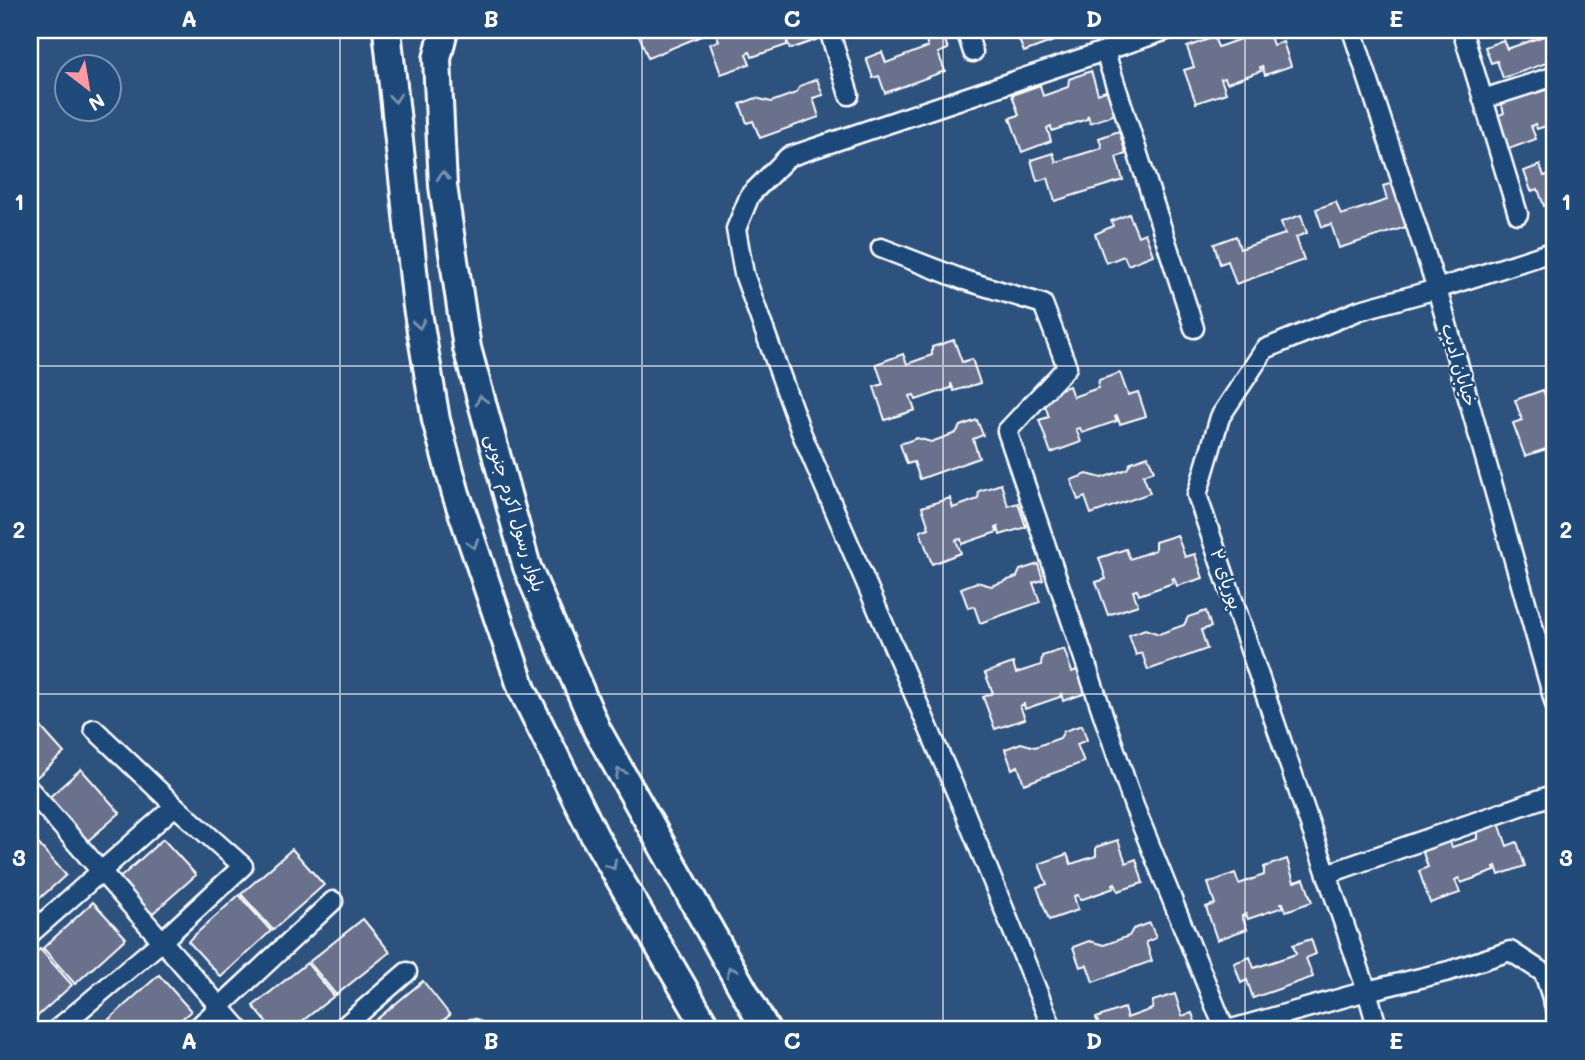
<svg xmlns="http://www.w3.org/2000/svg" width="1585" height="1060" viewBox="0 0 1585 1060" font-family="Mali,'Playpen Sans Arabic',sans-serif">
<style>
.building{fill:#69718c;stroke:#fff;stroke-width:2}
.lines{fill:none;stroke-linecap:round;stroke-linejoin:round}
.street-casing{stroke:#fff;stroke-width:23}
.secondary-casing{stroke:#fff;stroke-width:32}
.street{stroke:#1f4a7a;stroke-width:18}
.secondary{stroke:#1f4a7a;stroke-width:26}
.oneway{stroke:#7992af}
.grid{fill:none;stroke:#fff;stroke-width:2;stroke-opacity:0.55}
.labels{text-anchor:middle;stroke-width:5;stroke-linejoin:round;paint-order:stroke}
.street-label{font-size:18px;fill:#fff;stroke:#1f4a7a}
.neatline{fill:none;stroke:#fff;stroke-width:2.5}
.grid-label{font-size:23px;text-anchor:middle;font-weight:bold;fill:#fff}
</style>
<rect width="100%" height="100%" fill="#2e527e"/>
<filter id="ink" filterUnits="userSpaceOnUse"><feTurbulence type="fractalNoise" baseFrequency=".0143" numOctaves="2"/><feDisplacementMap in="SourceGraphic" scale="14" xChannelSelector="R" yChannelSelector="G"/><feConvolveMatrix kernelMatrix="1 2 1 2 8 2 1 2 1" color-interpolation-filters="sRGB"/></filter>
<g filter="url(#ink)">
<g class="building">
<polygon points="637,30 704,30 706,34 648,58"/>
<polygon points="715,30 812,30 816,40 790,49 787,41 787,45 752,57 750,52 746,54 750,64 721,74 710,44 719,41"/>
<polygon points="1008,30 1083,30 1024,52 1017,35 1011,37"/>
<polygon points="1243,30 1268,30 1273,45 1283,42 1291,66 1265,75 1262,66 1260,67 1261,71 1227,83 1225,78 1221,79 1226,93 1196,103 1184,70 1194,67 1187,47 1214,37 1218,47 1243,38"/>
<polygon points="1545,30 1555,30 1555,60 1503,78 1497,61 1491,63 1485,47 1503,40 1507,49 1547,35"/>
<polygon points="942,32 948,49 938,53 945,71 885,93 879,76 873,78 866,58 882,52 886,63 928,47 925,38"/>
<polygon points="1091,71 1098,94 1108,90 1116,114 1090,123 1088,115 1087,119 1052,131 1051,126 1047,128 1051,141 1022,152 1010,118 1019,115 1012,95 1040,85 1043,96 1068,87 1069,79"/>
<polygon points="1555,76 1555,123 1537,129 1535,124 1531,126 1536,139 1506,150 1495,117 1504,113 1499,96"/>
<polygon points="817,79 823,95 813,98 819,117 760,138 753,121 747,123 740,104 756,98 771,102 796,93 800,86"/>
<polygon points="1119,131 1126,154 1116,157 1123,180 1055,201 1048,178 1037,181 1031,160 1053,153 1056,162 1102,148 1099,138"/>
<polygon points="1540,165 1544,176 1555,173 1555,202 1544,206 1538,189 1531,191 1524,171"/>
<polygon points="1406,179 1409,226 1339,248 1331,224 1322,227 1316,209 1336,202 1341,215 1387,200 1383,186"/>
<polygon points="1129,214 1138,236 1145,233 1153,255 1128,265 1124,256 1106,263 1095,234 1113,226 1111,221"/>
<polygon points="1301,215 1307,233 1296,237 1304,260 1236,284 1228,261 1220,264 1214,244 1236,236 1240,249 1285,234 1281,222"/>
<polygon points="954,340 962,362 972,359 980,383 954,391 951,383 951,388 916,400 914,395 910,396 915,410 885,420 874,387 883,384 876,364 903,354 907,364 932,355 932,347"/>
<polygon points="1120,373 1128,395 1138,392 1146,416 1120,424 1117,416 1115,417 1117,421 1082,433 1080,428 1076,429 1081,442 1051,453 1039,420 1049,417 1042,396 1069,386 1073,397 1098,388 1099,380"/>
<polygon points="1543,390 1547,400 1555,397 1555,435 1554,431 1550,432 1555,446 1525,456 1513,423 1522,420 1515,400"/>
<polygon points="977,420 983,435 973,439 979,458 920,479 914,462 907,464 900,444 917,438 931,442 956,433 960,426"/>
<polygon points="1148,456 1154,471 1143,475 1150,493 1091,514 1085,497 1078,500 1071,480 1087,474 1102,478 1127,469 1131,462"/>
<polygon points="1001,484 1008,506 1018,503 1026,527 1000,535 998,527 996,528 997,532 962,544 961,539 956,540 961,553 932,564 920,531 929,528 922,507 950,498 953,508 978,499 979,491"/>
<polygon points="1177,535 1185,557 1195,554 1203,578 1177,586 1174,578 1172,579 1173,583 1139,595 1137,590 1133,591 1138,605 1108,615 1096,582 1106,579 1099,558 1126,549 1130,559 1155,550 1155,542"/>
<polygon points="1038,564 1043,580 1033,583 1040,602 980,623 974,606 968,608 961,588 977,582 991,586 1017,577 1020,570"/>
<polygon points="1206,611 1211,627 1201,630 1207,649 1148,670 1142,653 1136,655 1129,635 1145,629 1159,634 1184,625 1188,617"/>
<polygon points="1064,649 1072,672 1082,668 1089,692 1063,701 1061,693 1060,697 1025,709 1024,704 1020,706 1025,719 995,729 983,697 993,693 985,673 1013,663 1016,673 1041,665 1042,656"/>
<polygon points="30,715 64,753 30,783"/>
<polygon points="1082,725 1087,740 1077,744 1084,762 1024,784 1018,766 1012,769 1005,749 1021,743 1035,747 1060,738 1064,731"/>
<polygon points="81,769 120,813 83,845 45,801"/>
<polygon points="1499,823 1507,846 1517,842 1525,866 1499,875 1496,866 1494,867 1495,871 1461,883 1459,878 1455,880 1460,893 1430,903 1419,871 1428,867 1421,847 1448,837 1452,847 1477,839 1477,830"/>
<polygon points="34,839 66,875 30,907 30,842"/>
<polygon points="163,839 196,875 145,920 113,884"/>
<polygon points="1118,840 1126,863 1136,859 1143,883 1118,891 1115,883 1113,884 1114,888 1080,900 1078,895 1074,896 1078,910 1049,920 1037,887 1047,884 1039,864 1067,854 1071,864 1096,856 1096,847"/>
<polygon points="292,849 324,885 273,930 241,894"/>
<polygon points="1287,859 1294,882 1304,879 1312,902 1286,911 1283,903 1281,903 1283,907 1248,919 1246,914 1242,916 1247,929 1217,940 1206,907 1215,904 1208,883 1235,873 1239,884 1264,875 1264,867"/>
<polygon points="239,895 271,931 221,977 188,941"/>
<polygon points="93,902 126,938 75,984 43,948"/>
<polygon points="363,919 390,952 336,995 309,962"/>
<polygon points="1150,923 1156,938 1146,942 1152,961 1093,982 1087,965 1080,967 1073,947 1089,941 1104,945 1129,936 1133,929"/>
<polygon points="1311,939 1316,954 1306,958 1313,977 1253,998 1247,980 1241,983 1234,963 1250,957 1254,968 1296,954 1293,945"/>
<polygon points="40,949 72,985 30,1023 30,958"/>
<polygon points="307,963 334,996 291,1030 273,1030 253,1006"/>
<polygon points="159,975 191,1011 169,1030 117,1030 108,1020"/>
<polygon points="423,981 450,1015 431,1030 374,1030 370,1025"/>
<polygon points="1175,994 1182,1016 1192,1013 1198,1030 1101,1030 1096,1018 1124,1008 1127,1018 1152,1009 1153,1001"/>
</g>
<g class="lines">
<defs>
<g id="street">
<polyline points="829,30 849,95"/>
<polyline points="966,30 973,52"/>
<polyline points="1352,30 1437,289 1555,704"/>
<polyline points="1462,30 1518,214"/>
<polyline points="1105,52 1194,328"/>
<polyline points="1483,99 1555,76"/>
<polyline points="881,248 964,280 1043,304 1067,367 1007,431 1134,806 1225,1030"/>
<polyline points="30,790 240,1030"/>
<polyline points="1327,874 1555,794"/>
<polyline points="30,934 175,806"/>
<polyline points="56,1030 162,941 243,866 175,806 94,729"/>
<polyline points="195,1030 333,901"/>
<polyline points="340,1030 407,972"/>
<polyline points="472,1030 473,1029"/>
<polyline points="1053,1030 963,808 801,432 744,274 736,229 750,195 788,157 1167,30"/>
<polyline points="1228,1030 1367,991 1449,971 1510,951 1544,973 1555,1007"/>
<polyline points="1378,1030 1367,991 1197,495 1220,417 1265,349 1360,310 1437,289 1555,251"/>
</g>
<g id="secondary">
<polyline points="387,30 417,307 436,420 456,494 522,689 595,837 708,1030"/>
<polyline points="444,30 437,59 443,186 467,348 527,567 597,730 766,1030"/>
</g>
</defs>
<use href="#street" class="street-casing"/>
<use href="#secondary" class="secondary-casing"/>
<use href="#street" class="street"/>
<use href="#secondary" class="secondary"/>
</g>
<defs><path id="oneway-chevron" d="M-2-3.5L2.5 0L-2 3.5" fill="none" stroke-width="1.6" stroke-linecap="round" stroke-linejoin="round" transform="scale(1.75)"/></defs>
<g class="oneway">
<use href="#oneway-chevron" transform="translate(395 98) rotate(84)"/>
<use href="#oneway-chevron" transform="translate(443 176) rotate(-93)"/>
<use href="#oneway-chevron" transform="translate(419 324) rotate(80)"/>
<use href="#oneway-chevron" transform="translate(481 400) rotate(-105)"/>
<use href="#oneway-chevron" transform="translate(473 544) rotate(71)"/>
<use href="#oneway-chevron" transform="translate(620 773) rotate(-119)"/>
<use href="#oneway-chevron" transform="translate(612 865) rotate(60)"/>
<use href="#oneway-chevron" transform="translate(731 971) rotate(-119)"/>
</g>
</g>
<path class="grid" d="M340 30V1030M642 30V1030M943 30V1030M1245 30V1030M30 366H1555M30 694H1555"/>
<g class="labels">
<g class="street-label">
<text transform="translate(1459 365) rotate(74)" y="6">خیابان ادیب</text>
<text transform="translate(515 513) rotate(73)" y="6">بلوار رسول اکرم جنوبی</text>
<text transform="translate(1226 579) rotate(71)" y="6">پوریای ۲</text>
</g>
</g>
<rect width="1585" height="1060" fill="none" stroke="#1f4a7a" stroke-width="77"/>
<g transform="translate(88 88) rotate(149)"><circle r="33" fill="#1f4a7a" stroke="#7992af" stroke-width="2"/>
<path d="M0-5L12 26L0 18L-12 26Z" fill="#ff9aa2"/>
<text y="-10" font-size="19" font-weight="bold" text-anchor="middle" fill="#ffffff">N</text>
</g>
<rect x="38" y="38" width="1508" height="983" class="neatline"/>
<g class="grid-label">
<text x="189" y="27">A</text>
<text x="491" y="27">B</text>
<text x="792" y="27">C</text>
<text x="1094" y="27">D</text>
<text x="1396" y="27">E</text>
<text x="19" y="210">1</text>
<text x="1566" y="210">1</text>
<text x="19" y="538">2</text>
<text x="1566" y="538">2</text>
<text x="19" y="866">3</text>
<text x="1566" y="866">3</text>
<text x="189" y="1049">A</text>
<text x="491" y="1049">B</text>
<text x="792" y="1049">C</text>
<text x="1094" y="1049">D</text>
<text x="1396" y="1049">E</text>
</g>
</svg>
